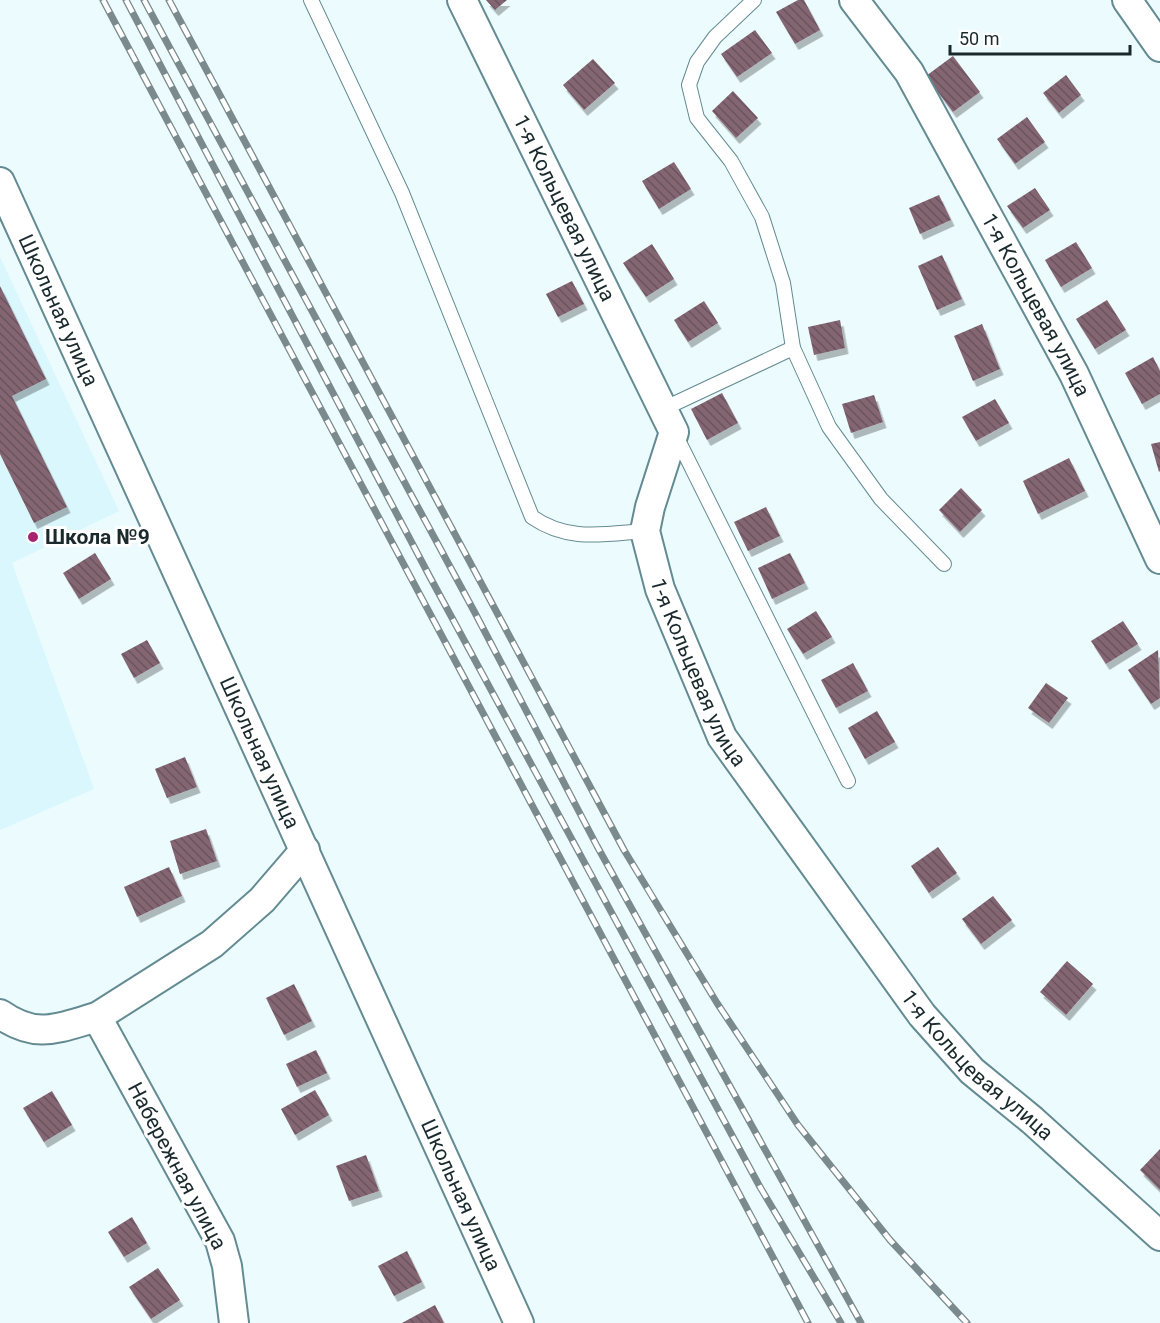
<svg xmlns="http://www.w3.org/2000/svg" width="1160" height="1323" viewBox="0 0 1160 1323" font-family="Roboto,sans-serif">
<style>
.built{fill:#d9f7fc}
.building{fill:url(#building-back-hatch);filter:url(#shadow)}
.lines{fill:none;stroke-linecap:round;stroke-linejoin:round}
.lane-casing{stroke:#648b92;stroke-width:16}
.street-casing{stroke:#648b92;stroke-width:32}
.lane{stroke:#fff;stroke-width:14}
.street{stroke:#fff;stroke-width:28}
.rail-casing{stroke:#7a8a8d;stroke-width:7}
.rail{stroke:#fff;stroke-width:4.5;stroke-dasharray:14;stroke-linecap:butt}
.poi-dot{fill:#a7236e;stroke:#fff;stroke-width:2}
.labels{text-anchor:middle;stroke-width:6;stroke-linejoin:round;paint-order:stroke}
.street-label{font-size:21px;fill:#19292c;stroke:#fff}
.poi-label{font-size:21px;font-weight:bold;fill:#19292c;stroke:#fff;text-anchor:start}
</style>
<defs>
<pattern id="building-back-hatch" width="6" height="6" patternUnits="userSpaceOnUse" patternTransform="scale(1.5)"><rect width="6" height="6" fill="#846572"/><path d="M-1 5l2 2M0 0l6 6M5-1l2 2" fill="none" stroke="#6b535e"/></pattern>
<filter id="shadow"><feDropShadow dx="3.5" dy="6" stdDeviation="0" flood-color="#0004"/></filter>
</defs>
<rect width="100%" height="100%" fill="#ebfbfe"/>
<polygon class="built" points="0,257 119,511 12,563 94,789 0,830"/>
<g class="building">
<polygon points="486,0 507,0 495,10"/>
<polygon points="798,0 804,0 820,30 795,44 776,12"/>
<polygon points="755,30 772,53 737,77 721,54"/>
<polygon points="953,56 980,92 953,112 926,76"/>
<polygon points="593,59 615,83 584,110 563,85"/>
<polygon points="1066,75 1081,95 1059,113 1043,93"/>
<polygon points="733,91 758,118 736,138 712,111"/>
<polygon points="1027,117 1045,142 1015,164 997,139"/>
<polygon points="674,162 691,189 659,209 642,181"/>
<polygon points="1035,188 1050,210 1023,228 1007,206"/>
<polygon points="939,195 951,220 920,234 909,208"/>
<polygon points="1076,242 1092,268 1061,287 1045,260"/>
<polygon points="652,244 674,279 646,297 623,263"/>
<polygon points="942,255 962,299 937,310 918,266"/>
<polygon points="572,281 584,304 558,317 546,294"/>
<polygon points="0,286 46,379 12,396 67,507 34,523 0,454"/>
<polygon points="1107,300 1126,330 1095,349 1076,319"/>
<polygon points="704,301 718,323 688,342 674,320"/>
<polygon points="840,320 845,348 814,355 808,327"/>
<polygon points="982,324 1000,369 973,381 954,336"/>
<polygon points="1153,357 1160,371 1160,394 1142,404 1125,373"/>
<polygon points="722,393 738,423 707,440 691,409"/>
<polygon points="874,395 883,422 851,433 842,404"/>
<polygon points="995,399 1009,423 976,441 962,417"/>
<polygon points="1160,442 1160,471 1159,472 1151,444"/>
<polygon points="1069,458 1085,491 1038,514 1023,481"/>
<polygon points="961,488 982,510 960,532 939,510"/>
<polygon points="766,507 780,536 748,551 734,522"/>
<polygon points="95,553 111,579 79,599 63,573"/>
<polygon points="790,553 805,583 772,599 758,568"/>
<polygon points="816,611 832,637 803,654 787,629"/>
<polygon points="1123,621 1138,644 1106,664 1091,641"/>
<polygon points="147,640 160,663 134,678 121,654"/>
<polygon points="1158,650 1160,698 1151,704 1128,670"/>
<polygon points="853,663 868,691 836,708 821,680"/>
<polygon points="1046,683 1068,698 1049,723 1028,708"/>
<polygon points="877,711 895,742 865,759 848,728"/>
<polygon points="185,757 197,787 167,798 155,769"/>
<polygon points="206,829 217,861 180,874 170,841"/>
<polygon points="938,847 957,873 929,893 911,866"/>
<polygon points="169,867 182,896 137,917 124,887"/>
<polygon points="993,896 1012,920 981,944 962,919"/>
<polygon points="1067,961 1093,984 1066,1015 1040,992"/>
<polygon points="294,984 312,1021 284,1035 266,998"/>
<polygon points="316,1050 327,1073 297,1087 286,1064"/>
<polygon points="315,1090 329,1115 295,1135 281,1109"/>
<polygon points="52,1091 72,1125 44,1142 23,1108"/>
<polygon points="1160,1149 1160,1190 1140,1170"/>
<polygon points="366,1155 379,1191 349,1201 336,1166"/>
<polygon points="132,1217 147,1243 124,1257 108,1232"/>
<polygon points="407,1251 422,1282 394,1296 378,1266"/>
<polygon points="158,1268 180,1300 151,1319 129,1287"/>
<polygon points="435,1305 444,1323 402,1323"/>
</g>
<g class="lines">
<defs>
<g id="lane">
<path d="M311 0 402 193 532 517C568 542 603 534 645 531"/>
<polyline points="754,0 715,37 697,62 689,85 697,118 731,161 762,217 783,283 793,348 829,427 881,499 944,564"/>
<polyline points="663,409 793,348"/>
<polyline points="676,436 848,781"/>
</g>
<g id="street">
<path id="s1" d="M462 0 674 432 650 507 645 531 660 589 722 737 922 1015 972 1071 1032 1120 1160 1236"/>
<path id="s2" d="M854 0 909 72 1074 374 1160 559"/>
<polyline points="1127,0 1160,47"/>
<path id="s3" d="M0 182 519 1323"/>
<path d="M0 1014C37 1040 58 1028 97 1017"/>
<polyline points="234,1323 227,1266 220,1241 97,1017 212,944 262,900 305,850"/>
</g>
</defs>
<use href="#lane" class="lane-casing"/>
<use href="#street" class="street-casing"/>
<use href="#lane" class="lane"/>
<use href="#street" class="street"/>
<defs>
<g id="rail">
<polyline points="103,0 808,1323"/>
<polyline points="126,0 431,579 760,1187 841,1323"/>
<polyline points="144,0 474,611 597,846 861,1323"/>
<polyline points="169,0 624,850 717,1003 798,1125 890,1240 967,1323"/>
</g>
</defs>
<use href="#rail" class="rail-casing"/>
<use href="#rail" class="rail"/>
</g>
<circle class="poi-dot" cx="33" cy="537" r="6"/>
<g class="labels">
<g class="street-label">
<text dy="7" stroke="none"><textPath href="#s1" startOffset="232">1-я Кольцевая улица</textPath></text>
<text dy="7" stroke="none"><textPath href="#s2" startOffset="356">1-я Кольцевая улица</textPath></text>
<text dy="7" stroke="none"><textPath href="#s3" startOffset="141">Школьная улица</textPath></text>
<text dy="7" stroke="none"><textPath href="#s1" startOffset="736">1-я Кольцевая улица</textPath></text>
<text dy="7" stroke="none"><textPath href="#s3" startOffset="627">Школьная улица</textPath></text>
<text dy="7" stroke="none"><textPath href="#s1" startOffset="1222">1-я Кольцевая улица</textPath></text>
<text transform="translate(177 1166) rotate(62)" y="7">Набережная улица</text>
<text dy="7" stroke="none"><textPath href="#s3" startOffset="1113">Школьная улица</textPath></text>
</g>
<g class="poi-label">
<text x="45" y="544">Школа №9</text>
</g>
</g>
<path d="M950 45v9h180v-9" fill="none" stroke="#19292c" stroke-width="3"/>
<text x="959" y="45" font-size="18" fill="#19292c" stroke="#ffffff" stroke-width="4.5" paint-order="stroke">50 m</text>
</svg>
